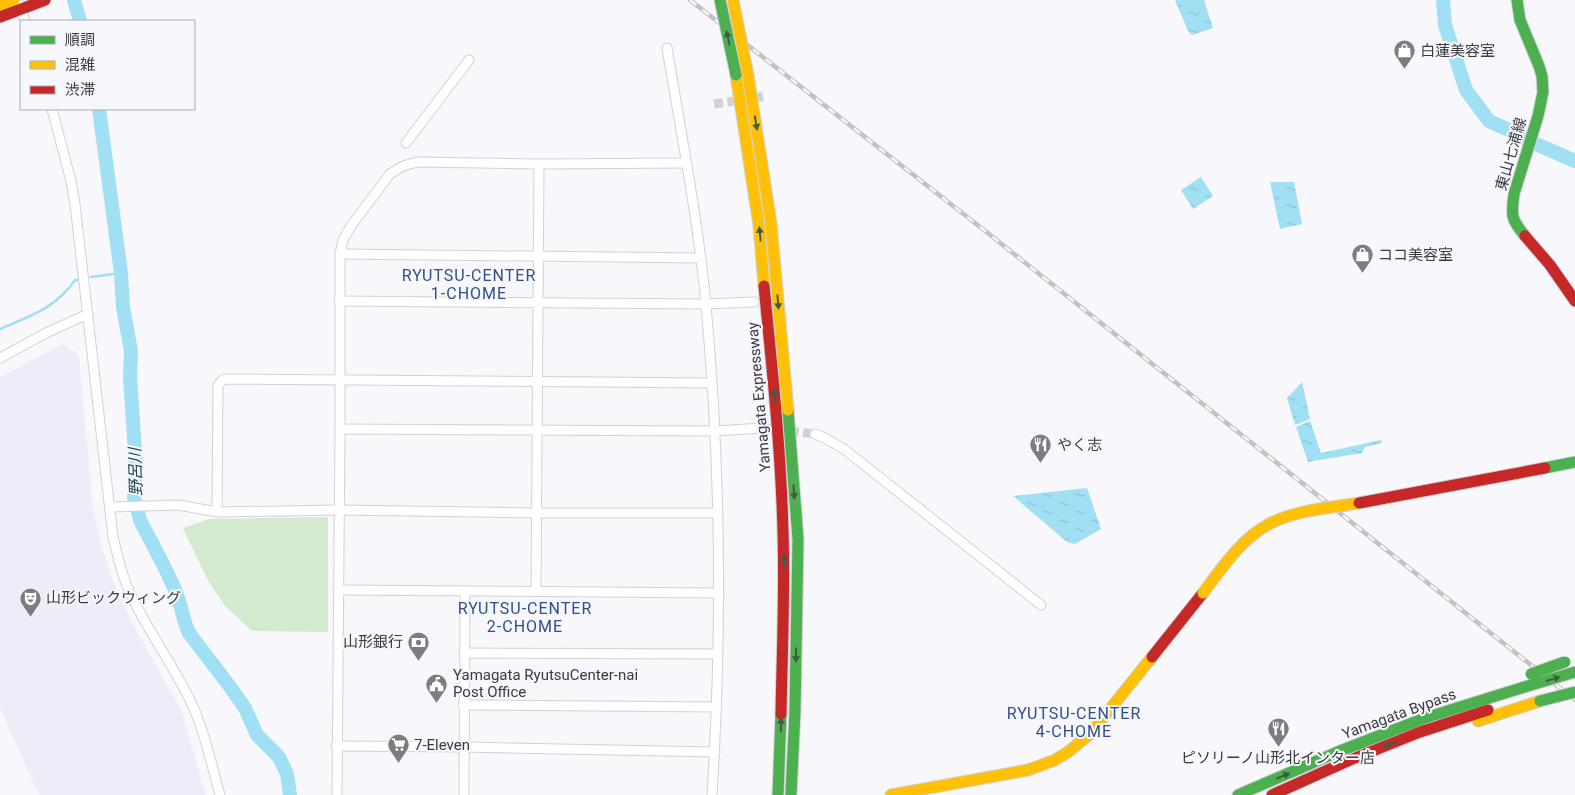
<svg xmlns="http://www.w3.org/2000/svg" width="1575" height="795" viewBox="0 0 1575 795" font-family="Roboto,'Noto Sans JP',sans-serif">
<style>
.built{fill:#edecf9}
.pitch{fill:#d4eacf}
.water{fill:url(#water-ripples)}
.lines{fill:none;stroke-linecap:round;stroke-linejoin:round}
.stream{stroke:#a1e0f4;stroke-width:2.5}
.river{stroke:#a1e0f4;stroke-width:14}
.street-tunnel{stroke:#d1d1d6;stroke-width:9;stroke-dasharray:9 4.5;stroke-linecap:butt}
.street-casing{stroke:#d2d2d5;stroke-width:11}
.fast-casing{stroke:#d2d2d5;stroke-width:13}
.slow-casing{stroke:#d2d2d5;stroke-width:13}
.jam-casing{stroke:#d2d2d5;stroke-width:13}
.street{stroke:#fefeff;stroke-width:9}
.fast{stroke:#4caf50;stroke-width:11}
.slow{stroke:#ffc107;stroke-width:11}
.jam{stroke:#c62828;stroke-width:11}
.rail-casing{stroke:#c2c2c3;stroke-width:4.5}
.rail{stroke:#f6f6fd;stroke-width:2.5;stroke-dasharray:8;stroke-linecap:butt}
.fast-bridge-casing{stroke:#d2d2d5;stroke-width:13;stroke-linecap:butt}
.slow-bridge-casing{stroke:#d2d2d5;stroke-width:13;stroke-linecap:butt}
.jam-bridge-casing{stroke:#d2d2d5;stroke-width:13;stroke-linecap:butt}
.fast-bridge{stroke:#4caf50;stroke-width:11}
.slow-bridge{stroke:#ffc107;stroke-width:11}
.jam-bridge{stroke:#c62828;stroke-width:11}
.oneway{fill:#3f5d44}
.labels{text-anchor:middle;stroke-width:4;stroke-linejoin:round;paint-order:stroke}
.poi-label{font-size:15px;fill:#3a3a3f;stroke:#f6f6fd;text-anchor:start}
.street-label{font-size:15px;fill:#3a3a3f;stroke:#f6f6fd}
.neighbourhood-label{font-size:16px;letter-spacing:1px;fill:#304f87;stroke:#f6f6fd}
.water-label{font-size:16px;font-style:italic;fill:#1c4550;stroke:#f6f6fd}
</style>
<defs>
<pattern id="water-ripples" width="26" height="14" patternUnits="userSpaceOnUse" patternTransform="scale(1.25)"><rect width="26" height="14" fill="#a1e0f4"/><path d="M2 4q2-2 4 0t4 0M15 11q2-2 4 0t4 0" fill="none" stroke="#8bc1d2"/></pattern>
</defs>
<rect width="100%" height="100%" fill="#f7f7fc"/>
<polygon class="built" points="63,344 79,355 92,502 100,542 114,584 131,621 181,710 206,795 39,795 0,708 0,377"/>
<polygon class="pitch" points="328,517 328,632 252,631 225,606 207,579 183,528 209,519"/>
<g class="water">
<polygon points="1175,0 1204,0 1213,28 1192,35 1188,31"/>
<polygon points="1201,177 1213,196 1193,209 1181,190"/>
<polygon points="1270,182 1294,182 1302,224 1280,229"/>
<polygon points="1302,382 1310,419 1295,425 1287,398"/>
<polygon points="1310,421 1321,453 1381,440 1382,443 1365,447 1362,453 1308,462 1296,427"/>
<polygon points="1087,488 1101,529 1075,544 1067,542 1013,496"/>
</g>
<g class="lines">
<g class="stream">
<polyline points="91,277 121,273"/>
<path d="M0 329C30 316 56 308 75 280H78"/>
</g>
<g class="river">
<polyline points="74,0 80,21"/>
<polyline points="1443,0 1445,25 1466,90 1489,121 1509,130 1520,137 1575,161"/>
<path d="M99 109 121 273 123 307 131 351 130 378 136 466 134 497 140 520C152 544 168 571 177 595 182 608 183 621 189 633L231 688 245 708 257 735 279 757 287 774 290 795"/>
</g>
<g class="street-tunnel">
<polyline points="714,104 767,96"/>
<polyline points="763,428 815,434"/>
</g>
<defs>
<g id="street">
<polyline points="20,5 25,21"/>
<path d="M667 48C681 133 698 219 706 305 721 468 722 632 712 795"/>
<path d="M52 109 71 181 75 204 113 537C118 558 123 580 133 599 150 634 173 665 190 700 204 729 211 763 220 795"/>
<polyline points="406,143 469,60"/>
<polyline points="340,254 700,258"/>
<polyline points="339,301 706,304 754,302"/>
<polyline points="0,358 46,333 88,314"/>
<polyline points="340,429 715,431 763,428"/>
<polyline points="815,434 825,438 844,449 1041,605"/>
<polyline points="110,507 179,505 217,512 339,510 536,513 718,513"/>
<polyline points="217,512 218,385 224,379 711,383"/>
<polyline points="338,590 719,593"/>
<polyline points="536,591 539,164"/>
<polyline points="464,653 718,654"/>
<polyline points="463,705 717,707"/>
<polyline points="336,746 463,747 715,752"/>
<polyline points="337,795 340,429 340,254 343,240 351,226 390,174 403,166 417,162 539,164 686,163"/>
<polyline points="464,795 465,591"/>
</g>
<g id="fast">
<path d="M1517 0 1520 20 1539 66 1542 76 1543 92 1538 116 1514 194C1511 216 1511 219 1525 236"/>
<polyline points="788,410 798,539 795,711 791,795"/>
<polyline points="1545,468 1575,462"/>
<polyline points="778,795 781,714"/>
<polyline points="1238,795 1340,751 1425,718 1531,685"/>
</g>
<g id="slow">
<polyline points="0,6 14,0"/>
<polyline points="736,75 759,226 764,286"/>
<polyline points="748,75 771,223 788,410"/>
<polyline points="1478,721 1540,701"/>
<polyline points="891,795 1028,770 1055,760 1068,752 1090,734 1152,657"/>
</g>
<g id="jam">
<polyline points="0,17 45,0"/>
<polyline points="1525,236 1550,265 1575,301"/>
<path d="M764 286C772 368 781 450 783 532 785 593 782 654 781 714"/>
<polyline points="1152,657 1203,593"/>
<polyline points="1272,795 1350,760 1420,732 1488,710"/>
</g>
</defs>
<use href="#street" class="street-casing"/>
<use href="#fast" class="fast-casing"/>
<use href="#slow" class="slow-casing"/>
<use href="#jam" class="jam-casing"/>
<use href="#street" class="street"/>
<use href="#fast" class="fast"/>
<use href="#slow" class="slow"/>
<use href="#jam" class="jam"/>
<defs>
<polyline id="rail" points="690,0 989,234 1575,700"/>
</defs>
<use href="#rail" class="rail-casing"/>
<use href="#rail" class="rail"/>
<defs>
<g id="fast-bridge">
<polyline points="720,0 736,75"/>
<polyline points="1531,674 1565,662"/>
<polyline points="1531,685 1575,672"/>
<polyline points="1540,701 1575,692"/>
</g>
<g id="slow-bridge">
<polyline points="733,0 748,75"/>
<path d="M1203 593C1222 568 1241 539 1269 524 1296 510 1330 508 1359 503"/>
</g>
<polyline id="jam-bridge" points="1359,503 1545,468"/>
</defs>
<use href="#fast-bridge" class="fast-bridge-casing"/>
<use href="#slow-bridge" class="slow-bridge-casing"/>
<use href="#jam-bridge" class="jam-bridge-casing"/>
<use href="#fast-bridge" class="fast-bridge"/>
<use href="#slow-bridge" class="slow-bridge"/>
<use href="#jam-bridge" class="jam-bridge"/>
</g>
<defs><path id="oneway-solid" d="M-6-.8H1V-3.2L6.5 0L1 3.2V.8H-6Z" transform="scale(1.25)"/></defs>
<g class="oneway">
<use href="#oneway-solid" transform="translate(728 38) rotate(-102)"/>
<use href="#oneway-solid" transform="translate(756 123) rotate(80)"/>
<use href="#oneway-solid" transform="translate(760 234) rotate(-95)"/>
<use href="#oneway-solid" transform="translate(778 302) rotate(85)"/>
<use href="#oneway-solid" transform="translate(775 396) rotate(-95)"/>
<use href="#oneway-solid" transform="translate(794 492) rotate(86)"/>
<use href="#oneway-solid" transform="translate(784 562) rotate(-91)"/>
<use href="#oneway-solid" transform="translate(796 655) rotate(91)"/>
<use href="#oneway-solid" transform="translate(1553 679) rotate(-16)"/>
<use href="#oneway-solid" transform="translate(781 725) rotate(-88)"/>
<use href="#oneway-solid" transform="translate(1390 744) rotate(159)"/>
<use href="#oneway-solid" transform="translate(1283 776) rotate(-23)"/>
</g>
<defs>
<symbol id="shop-pin" viewBox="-11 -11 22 30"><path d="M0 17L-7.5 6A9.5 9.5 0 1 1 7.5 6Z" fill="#7c7c81" stroke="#f6f6fd"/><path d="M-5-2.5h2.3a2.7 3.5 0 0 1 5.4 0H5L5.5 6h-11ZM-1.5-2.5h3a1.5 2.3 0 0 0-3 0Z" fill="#fff"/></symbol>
<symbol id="restaurant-pin" viewBox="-11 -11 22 30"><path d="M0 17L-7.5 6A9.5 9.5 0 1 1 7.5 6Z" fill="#7c7c81" stroke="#f6f6fd"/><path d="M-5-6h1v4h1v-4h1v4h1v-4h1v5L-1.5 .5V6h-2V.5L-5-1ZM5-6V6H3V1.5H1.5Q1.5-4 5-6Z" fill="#fff"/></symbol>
<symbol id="theatre-pin" viewBox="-11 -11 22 30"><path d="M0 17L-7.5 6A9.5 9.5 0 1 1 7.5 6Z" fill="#7c7c81" stroke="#f6f6fd"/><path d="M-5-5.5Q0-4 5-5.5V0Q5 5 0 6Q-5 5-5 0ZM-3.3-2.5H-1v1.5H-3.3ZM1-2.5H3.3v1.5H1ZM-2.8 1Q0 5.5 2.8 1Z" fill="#fff"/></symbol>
<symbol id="bank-pin" viewBox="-11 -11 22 30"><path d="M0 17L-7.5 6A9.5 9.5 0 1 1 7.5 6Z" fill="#7c7c81" stroke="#f6f6fd"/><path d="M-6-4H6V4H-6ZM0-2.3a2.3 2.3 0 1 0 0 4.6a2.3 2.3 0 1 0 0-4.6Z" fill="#fff"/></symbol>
<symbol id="civic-pin" viewBox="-11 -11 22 30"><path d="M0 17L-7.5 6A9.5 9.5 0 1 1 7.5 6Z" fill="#7c7c81" stroke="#f6f6fd"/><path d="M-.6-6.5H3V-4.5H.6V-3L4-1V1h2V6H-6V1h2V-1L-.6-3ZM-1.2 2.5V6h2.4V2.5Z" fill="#fff"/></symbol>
<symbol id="supermarket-pin" viewBox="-11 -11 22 30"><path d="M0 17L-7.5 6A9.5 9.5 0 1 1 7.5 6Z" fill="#7c7c81" stroke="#f6f6fd"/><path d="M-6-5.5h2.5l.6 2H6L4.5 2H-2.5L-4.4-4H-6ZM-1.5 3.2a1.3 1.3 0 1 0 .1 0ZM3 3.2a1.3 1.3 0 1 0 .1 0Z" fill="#fff"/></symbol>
</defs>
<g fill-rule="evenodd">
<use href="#shop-pin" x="1392" y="38" width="25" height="34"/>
<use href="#shop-pin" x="1350" y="242" width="25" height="34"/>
<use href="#restaurant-pin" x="1028" y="432" width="25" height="34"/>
<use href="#theatre-pin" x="18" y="586" width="25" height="34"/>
<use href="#bank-pin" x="406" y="630" width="25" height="34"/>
<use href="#civic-pin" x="424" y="672" width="25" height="34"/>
<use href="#restaurant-pin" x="1266" y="716" width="25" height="34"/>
<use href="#supermarket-pin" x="386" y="732" width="25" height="34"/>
</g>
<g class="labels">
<g class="poi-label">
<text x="1420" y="56">白蓮美容室</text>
<text x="1378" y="260">ココ美容室</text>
<text x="1057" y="450">やく志</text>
<text x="46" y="603">山形ビックウィング</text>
<text x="403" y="647" text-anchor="end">山形銀行</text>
<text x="453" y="680">Yamagata RyutsuCenter-nai<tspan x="453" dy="17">Post Office</tspan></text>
<text x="414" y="750">7-Eleven</text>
<text x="1278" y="763" text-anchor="middle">ピソリーノ山形北インター店</text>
</g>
<g class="street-label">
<text transform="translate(1511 154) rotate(-74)" y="5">東山七浦線</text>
<text transform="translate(759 397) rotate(-95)" y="5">Yamagata Expressway</text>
<text transform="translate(1399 714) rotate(-20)" y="5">Yamagata Bypass</text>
</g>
<g class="neighbourhood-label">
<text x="469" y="281">RYUTSU-CENTER<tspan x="469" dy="18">1-CHOME</tspan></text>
<text x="525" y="614">RYUTSU-CENTER<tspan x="525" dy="18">2-CHOME</tspan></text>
<text x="1074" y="719">RYUTSU-CENTER<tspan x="1074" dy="18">4-CHOME</tspan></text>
</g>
<g class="water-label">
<text transform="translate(135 472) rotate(-92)" y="6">野呂川</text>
</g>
</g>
<rect x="20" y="20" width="175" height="90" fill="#f6f6fd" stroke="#ababb1"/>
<rect x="30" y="36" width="25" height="8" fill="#4caf50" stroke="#ababb1"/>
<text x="65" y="45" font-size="15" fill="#3a3a3f">順調</text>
<rect x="30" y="61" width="25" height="8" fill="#ffc107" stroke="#ababb1"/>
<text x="65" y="70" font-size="15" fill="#3a3a3f">混雑</text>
<rect x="30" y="86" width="25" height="8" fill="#c62828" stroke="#ababb1"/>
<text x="65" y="95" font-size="15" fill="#3a3a3f">渋滞</text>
</svg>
